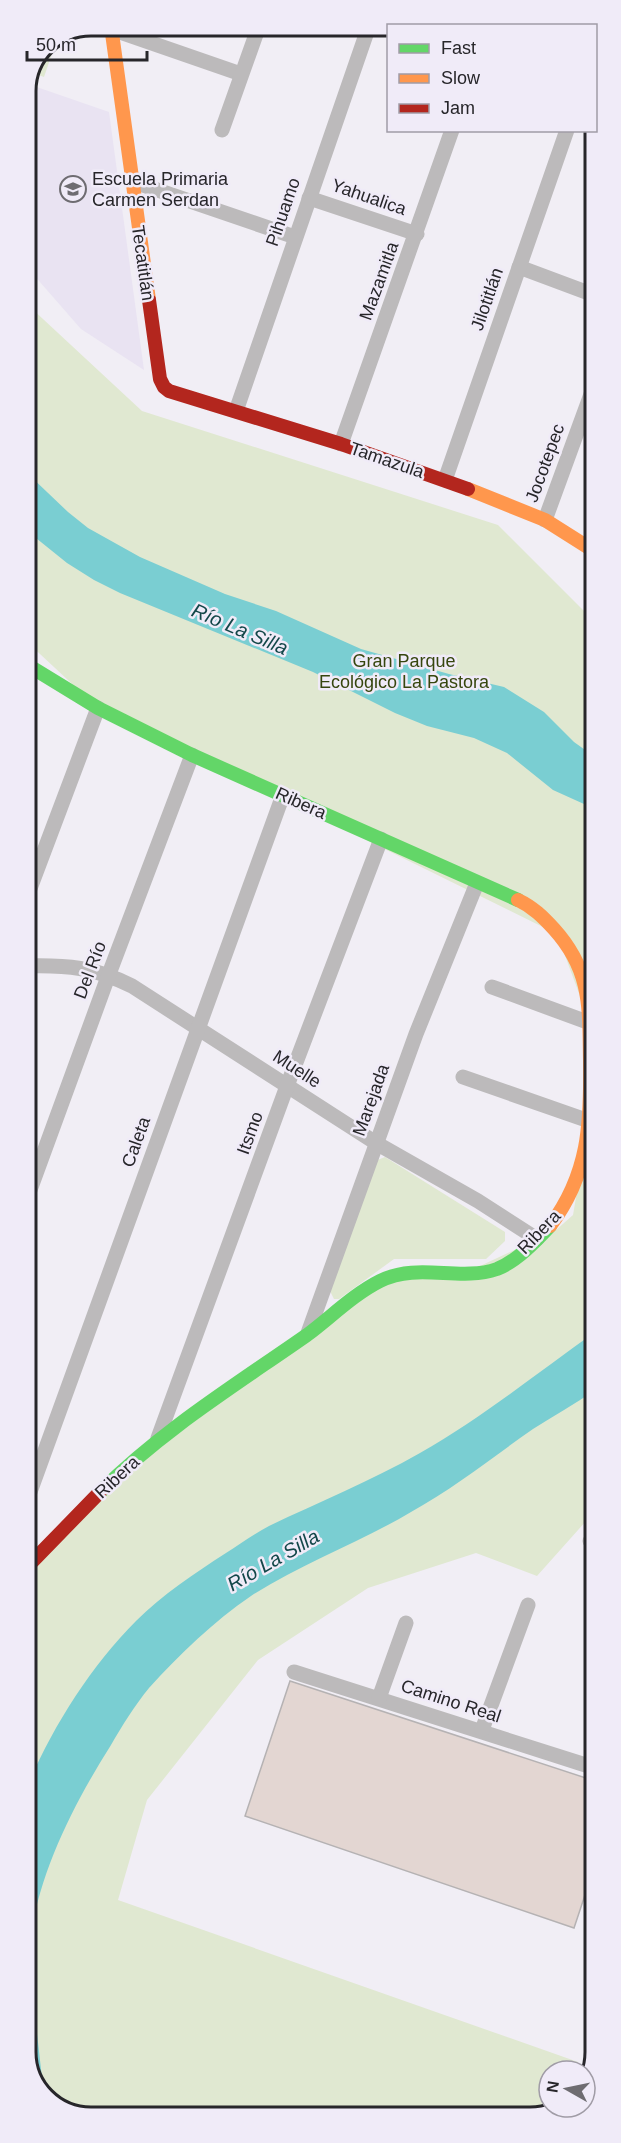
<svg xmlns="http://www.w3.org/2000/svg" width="621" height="2143" viewBox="0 0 621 2143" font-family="Arial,sans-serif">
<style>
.built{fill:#e9e3f2}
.green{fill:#e0e8d1}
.water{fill:#7aced2}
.building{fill:#e3d6d2;stroke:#b5b2b3;stroke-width:1.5}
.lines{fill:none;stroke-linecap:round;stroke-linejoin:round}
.street{stroke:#bcbabb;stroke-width:15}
.fast{stroke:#63d668;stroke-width:14}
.slow{stroke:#ff974d;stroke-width:14}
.jam{stroke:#b3261e;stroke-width:14}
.labels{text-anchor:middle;stroke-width:5;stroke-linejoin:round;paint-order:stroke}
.poi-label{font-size:18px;fill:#27262a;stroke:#f0ebf8;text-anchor:start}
.street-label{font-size:18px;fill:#27262a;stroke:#f0ebf8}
.park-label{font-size:18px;fill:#36460e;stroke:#f0ebf8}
.water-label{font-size:20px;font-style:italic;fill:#124749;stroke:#f0ebf8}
.rim{fill:none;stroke:#27262a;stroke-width:3}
</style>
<rect width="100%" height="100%" fill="#f1eef5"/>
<polygon class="built" points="28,84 109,112 144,370 81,329 26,266 26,91"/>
<g class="green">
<polygon points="53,41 56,42 44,77 33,73 45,44"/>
<polygon points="26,301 29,306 142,411 498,525 595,622 595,1511 537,1576 476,1553 368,1588 258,1660 147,1800 118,1900 578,2062 575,2071 549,2071 549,2107 558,2107 543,2116 83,2117 48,2101 27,2065 26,1568 95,1497 379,1282 465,1273 555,1231 573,1215 589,1121 590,1023 557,934 98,708 26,641"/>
<polygon points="385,1157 505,1232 505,1241 486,1259 394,1259 339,1299 334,1299 330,1291 375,1161"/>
</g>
<g class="water">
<polygon points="26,472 68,512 88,528 140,557 225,594 276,611 361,649 449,674 504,687 544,712 574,742 595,757 595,809 553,790 507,753 474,738 427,726 395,713 313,672 120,593 94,580 67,563 26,530"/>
<path d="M595 1332V1390C575 1404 553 1416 533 1429 493 1457 454 1488 411 1512 359 1543 302 1563 251 1596 214 1621 179 1655 149 1688 135 1705 122 1726 111 1745 75 1802 42 1866 31 1933 26 1965 32 1995 36 2026 39 2049 41 2071 44 2094L27 2065V1787C52 1728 90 1667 136 1621 162 1595 195 1573 226 1553 240 1544 254 1534 269 1526 319 1502 371 1481 420 1453 482 1418 537 1373 595 1332Z"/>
</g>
<polygon class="building" points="290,1681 595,1781 595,1865 574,1928 245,1816"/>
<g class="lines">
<g class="street">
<polyline points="111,29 241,74"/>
<polyline points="222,130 259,26"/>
<polyline points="131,181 295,237"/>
<polyline points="309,198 417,234"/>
<polyline points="519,267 594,295"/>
<polyline points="236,411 369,26"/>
<polyline points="341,444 452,130"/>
<polyline points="445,480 567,130"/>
<polyline points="545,520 594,386"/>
<polyline points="26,899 98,708"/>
<path d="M26 966C67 965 94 967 132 986L376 1143 478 1201 537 1239"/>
<polyline points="492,987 590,1023"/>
<polyline points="463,1077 589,1121"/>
<polyline points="26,1201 109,974 192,755"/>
<polyline points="308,1333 416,1034 477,883"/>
<polyline points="158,1438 287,1086 381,839"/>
<polyline points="26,1503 283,795"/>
<polyline points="590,1541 595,1543"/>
<polyline points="294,1672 595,1768"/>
<polyline points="379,1698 406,1623"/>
<polyline points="482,1730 528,1605"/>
</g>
<g class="fast">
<polyline points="26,664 98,708 192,755 518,900"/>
<path d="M100 1492C164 1429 234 1386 307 1335 331 1317 354 1294 380 1281 418 1262 459 1282 497 1269 517 1261 535 1242 550 1226"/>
</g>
<g class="slow">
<polyline points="111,26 149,300"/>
<polyline points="468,489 545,520 594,551"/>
<path d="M518 900C533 907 543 917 554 929 592 971 589 1008 590 1061 591 1124 589 1174 550 1226"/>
</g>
<g class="jam">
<polyline points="149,300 160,379 164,387 169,391 341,444 468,489"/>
<polyline points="26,1568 100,1492"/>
</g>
</g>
<defs>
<symbol id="school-ring" viewBox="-11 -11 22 22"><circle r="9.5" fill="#f0ebf8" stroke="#6e6c71" stroke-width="1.5"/><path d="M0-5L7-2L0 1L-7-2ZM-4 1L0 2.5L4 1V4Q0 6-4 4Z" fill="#6e6c71"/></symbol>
</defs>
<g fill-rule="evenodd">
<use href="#school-ring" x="58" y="174" width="30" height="30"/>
</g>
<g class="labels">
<g class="poi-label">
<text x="92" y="185">Escuela Primaria<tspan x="92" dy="21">Carmen Serdan</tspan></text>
</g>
<g class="street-label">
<text transform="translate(369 197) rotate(19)" y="6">Yahualica</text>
<text transform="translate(283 212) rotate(-71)" y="6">Pihuamo</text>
<text transform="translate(143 263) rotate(82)" y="6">Tecatitlán</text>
<text transform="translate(379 281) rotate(-70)" y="6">Mazamitla</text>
<text transform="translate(487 299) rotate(-71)" y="6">Jilotitlán</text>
<text transform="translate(387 460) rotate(19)" y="6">Tamazula</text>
<text transform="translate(545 463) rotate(-70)" y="6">Jocotepec</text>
<text transform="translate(301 803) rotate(24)" y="6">Ribera</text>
<text transform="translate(90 970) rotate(-69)" y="6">Del Río</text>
<text transform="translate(297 1069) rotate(33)" y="6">Muelle</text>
<text transform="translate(371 1100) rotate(-70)" y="6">Marejada</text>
<text transform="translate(250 1133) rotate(-70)" y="6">Itsmo</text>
<text transform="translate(136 1142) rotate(-70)" y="6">Caleta</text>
<text transform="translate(539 1232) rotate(-46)" y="6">Ribera</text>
<text transform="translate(117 1477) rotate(-43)" y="6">Ribera</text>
<text transform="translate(451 1701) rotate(18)" y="6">Camino Real</text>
</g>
<g class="park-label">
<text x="404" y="667">Gran Parque<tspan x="404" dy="21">Ecológico La Pastora</tspan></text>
</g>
<g class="water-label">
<text transform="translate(240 629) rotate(23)" y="7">Río La Silla</text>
<text transform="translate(273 1560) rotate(-30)" y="7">Río La Silla</text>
</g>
</g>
<path d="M0 0H621V2143H0ZM91 36H530A55 55 0 0 1 585 91V2052A55 55 0 0 1 530 2107H91A55 55 0 0 1 36 2052V91A55 55 0 0 1 91 36Z" fill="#f0ebf8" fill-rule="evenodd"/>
<path class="rim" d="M91 36H530A55 55 0 0 1 585 91V2052A55 55 0 0 1 530 2107H91A55 55 0 0 1 36 2052V91A55 55 0 0 1 91 36Z"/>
<rect x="387" y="24" width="210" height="108" fill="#f0ebf8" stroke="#a09ca6" stroke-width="1.5"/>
<rect x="399" y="44" width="30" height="9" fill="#63d668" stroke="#a09ca6" stroke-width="1.5"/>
<text x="441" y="54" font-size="18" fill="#27262a">Fast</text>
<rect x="399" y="74" width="30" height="9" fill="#ff974d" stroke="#a09ca6" stroke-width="1.5"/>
<text x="441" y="84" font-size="18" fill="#27262a">Slow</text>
<rect x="399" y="104" width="30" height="9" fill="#b3261e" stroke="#a09ca6" stroke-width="1.5"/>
<text x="441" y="114" font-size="18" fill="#27262a">Jam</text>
<g transform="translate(567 2089) rotate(279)"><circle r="28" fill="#f0ebf8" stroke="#a09ca6" stroke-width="1.5"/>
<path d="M0-4.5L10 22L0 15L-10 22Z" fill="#6e6c71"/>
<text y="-9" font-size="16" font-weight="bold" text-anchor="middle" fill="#27262a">N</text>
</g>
<path d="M27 51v9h120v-9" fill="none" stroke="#27262a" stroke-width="3"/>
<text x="36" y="51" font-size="18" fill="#27262a" stroke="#f0ebf8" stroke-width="4.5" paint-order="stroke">50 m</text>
</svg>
